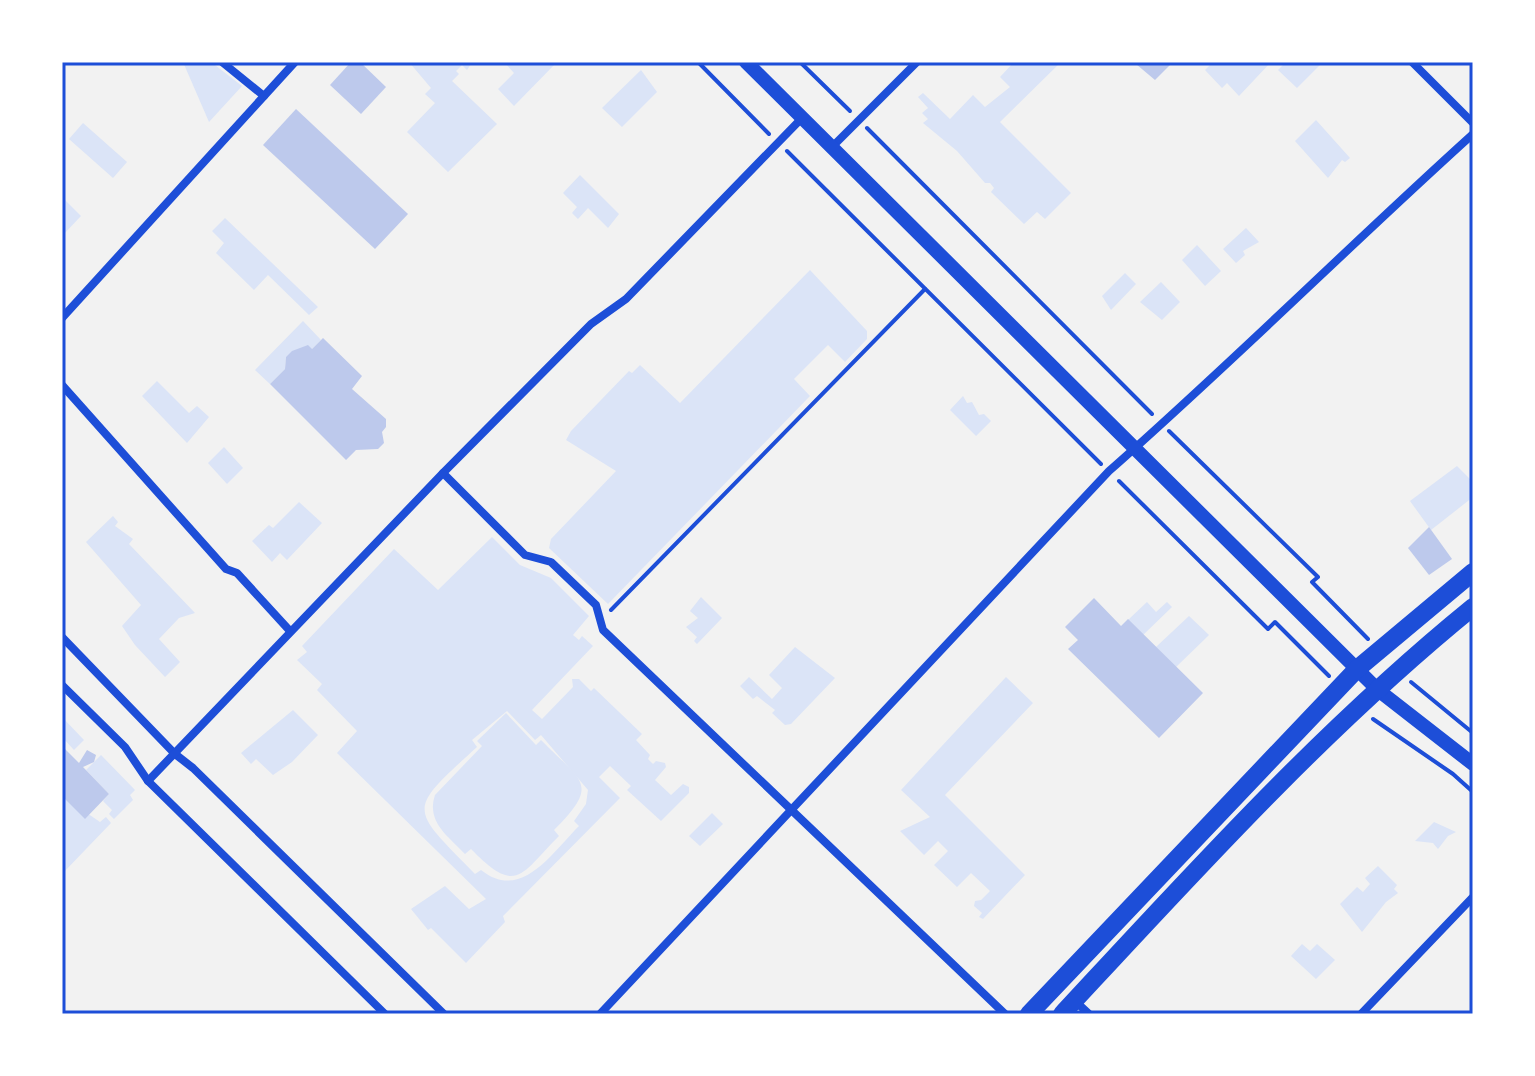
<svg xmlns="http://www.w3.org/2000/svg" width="1535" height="1076" viewBox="0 0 1535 1076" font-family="'PT Sans Narrow',sans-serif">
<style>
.green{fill:#dbe4f7;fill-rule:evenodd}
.building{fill:#bdc9ec}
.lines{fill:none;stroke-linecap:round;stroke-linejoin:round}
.path{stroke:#1d4ed8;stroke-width:4}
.minor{stroke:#1d4ed8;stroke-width:8}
.tertiary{stroke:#1d4ed8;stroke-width:14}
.primary{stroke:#1d4ed8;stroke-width:18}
.neatline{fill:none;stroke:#1d4ed8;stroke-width:3}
</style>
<rect width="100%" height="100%" fill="#f2f2f2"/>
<g class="green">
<polygon points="183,62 211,62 242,86 209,122"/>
<polygon points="409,62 469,62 471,64 467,70 462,65 456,71 459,74 452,81 497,124 448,172 407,132 435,103 425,94 431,88"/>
<polygon points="504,62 557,62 514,106 498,89 514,73"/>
<polygon points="1014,62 1061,62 1000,122 1071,193 1045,219 1037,212 1024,224 991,192 994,188 990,183 985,183 957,151 923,123 928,119 922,113 928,108 918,97 923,93 950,119 973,95 985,107 1010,87 1000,77"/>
<polygon points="1213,62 1271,62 1239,96 1227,83 1222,88 1205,70"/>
<polygon points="1286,62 1317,62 1320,65 1297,88 1278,70"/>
<polygon points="641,70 657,92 622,127 602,108"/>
<polygon points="1316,120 1350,158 1345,162 1342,160 1328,178 1295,141"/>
<polygon points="83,123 127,162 113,178 69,139"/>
<polygon points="580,175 619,214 608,228 588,208 578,219 572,213 577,207 563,193"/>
<polygon points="62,197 81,216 63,235 62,233"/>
<polygon points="225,218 318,307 309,315 268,275 254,290 216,253 224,243 212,231"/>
<polygon points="1246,228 1259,242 1243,251 1245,255 1236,263 1223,249"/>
<polygon points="1197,245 1221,271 1205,286 1182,260"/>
<polygon points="810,270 867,331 867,339 845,362 828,345 794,379 810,396 608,604 549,548 551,539 616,471 566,440 571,431 629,371 632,373 640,365 680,403"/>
<polygon points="1125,273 1136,284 1111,310 1102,296"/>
<polygon points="1161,282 1180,302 1162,320 1140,302"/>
<polygon points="303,321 321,340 312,349 286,357 285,369 270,384 255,370"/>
<polygon points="157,381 189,413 197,406 209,417 187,443 142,396"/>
<polygon points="963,396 967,403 972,402 979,415 984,414 991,421 976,436 950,410"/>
<polygon points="224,447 243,468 227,484 208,463"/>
<polygon points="1457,466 1473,482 1473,497 1431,530 1410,501"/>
<polygon points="299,502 322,523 287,560 280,553 272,562 252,541 269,525 273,528"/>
<polygon points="113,516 118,522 115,526 133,539 129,544 195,613 179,618 159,639 180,662 165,677 135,645 122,626 141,605 86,542"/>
<path d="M492 537 520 565 551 578 589 616 573 635 579 640 582 636 593 646 532 710 542 719 573 687 572 679H579L591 691 594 688 642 734 636 740 650 755 648 759 653 764 656 761 665 763 666 767 655 780 671 795 683 784 689 787V793L661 821 627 790 631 786 610 766 599 777 620 798 503 916 505 922 466 963 431 928 428 930 411 909 445 886 469 909 486 899 337 753 357 731 317 690 322 684 297 660 307 652 302 646 394 549 438 590ZM507 711 535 740 541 735 588 790 586 804 574 821 579 826C551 854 521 902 481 870L475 874C409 806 406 812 477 747L472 740Z"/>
<polygon points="701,597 722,618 697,644 694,641 697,637 686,627 698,618 690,611"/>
<polygon points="1147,602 1156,612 1167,602 1172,607 1143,635 1128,620"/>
<polygon points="1189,616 1209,635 1176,667 1156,647"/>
<polygon points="795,647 835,678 791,724 785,725 772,713 775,710 757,696 753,699 740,686 749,677 772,699 782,688 769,675"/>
<polygon points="1006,677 1033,703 945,795 1025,875 983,919 979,917 982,913 974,906 975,901 981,900 990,891 971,873 957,887 934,865 948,851 938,841 924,855 900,831 930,817 901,790"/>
<polygon points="293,710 318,735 292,762 273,775 256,759 251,764 241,753"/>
<path d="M506 713 536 745 541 740C582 782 601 783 554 830L559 836C520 875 517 896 471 849L465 854C448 836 426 822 435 795L482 746 477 741Z"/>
<polygon points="62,717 84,740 74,750 62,737"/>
<polygon points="101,755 135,790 130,795 133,800 114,819 109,814 112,810 103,801 109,794 86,770"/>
<polygon points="62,796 100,822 106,817 111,823 62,874"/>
<polygon points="712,813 723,824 700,846 689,836"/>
<polygon points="1434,822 1456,832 1448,836 1438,849 1433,843 1415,841"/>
<polygon points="1378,866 1397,885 1394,889 1398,893 1386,902 1362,932 1340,904 1357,887 1363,892 1370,884 1365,878"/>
<polygon points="1302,944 1310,951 1317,944 1335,960 1316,979 1291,956"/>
</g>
<g class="building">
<polygon points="351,62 360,62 386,87 361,114 330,85"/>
<polygon points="1139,62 1173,62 1155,80 1136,64"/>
<polygon points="296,109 408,214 375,249 263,145"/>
<polygon points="323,338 362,376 352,389 386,419 386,427 382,432 384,443 378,449 356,450 346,460 270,384 285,369 286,357 292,351 308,345 312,349"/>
<polygon points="1429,527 1452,559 1429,575 1408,548"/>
<polygon points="1094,598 1121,626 1128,619 1203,693 1159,738 1068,649 1078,640 1065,627"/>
<polygon points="62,746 79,763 87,750 96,755 94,762 83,767 109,794 85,819 62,796"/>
</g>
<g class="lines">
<g class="path">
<polyline points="698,62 769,134"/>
<polyline points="800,62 850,111"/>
<polyline points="867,128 1152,414"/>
<polyline points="787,151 1101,464"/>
<polyline points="1169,431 1318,577 1312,582 1368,639"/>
<polyline points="1119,481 1268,629 1275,622 1329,676"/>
<polyline points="611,610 925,289"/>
<polyline points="1411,682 1473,733"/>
<polyline points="1373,719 1453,774 1473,792"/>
</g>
<g class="minor">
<polyline points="222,62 264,96"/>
<polyline points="1412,62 1473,123"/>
<polyline points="832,147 917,62"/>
<polyline points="62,318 295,62"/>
<polyline points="62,385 226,569 237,573 290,631"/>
<polyline points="443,473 525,555 551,562 596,605 603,630 1005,1014"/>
<polyline points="62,637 175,754 193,768 444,1014"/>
<polyline points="62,685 125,747 148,781 385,1014"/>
<polyline points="148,781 443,473 591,324 626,299 802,118"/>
<polyline points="1075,1001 1089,1014"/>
<path d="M600 1014 1109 471C1233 362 1350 245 1473 134"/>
<polyline points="1361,1014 1473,897"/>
</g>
<polyline class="tertiary" points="746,62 1378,690 1473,764"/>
<g class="primary">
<polyline points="1029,1014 1357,669 1473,572"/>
<path d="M1062 1014C1192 874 1324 728 1473 607"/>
</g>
</g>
<rect width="1535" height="1076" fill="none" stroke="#ffffff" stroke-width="128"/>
<rect x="64" y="64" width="1407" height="948" class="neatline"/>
</svg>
